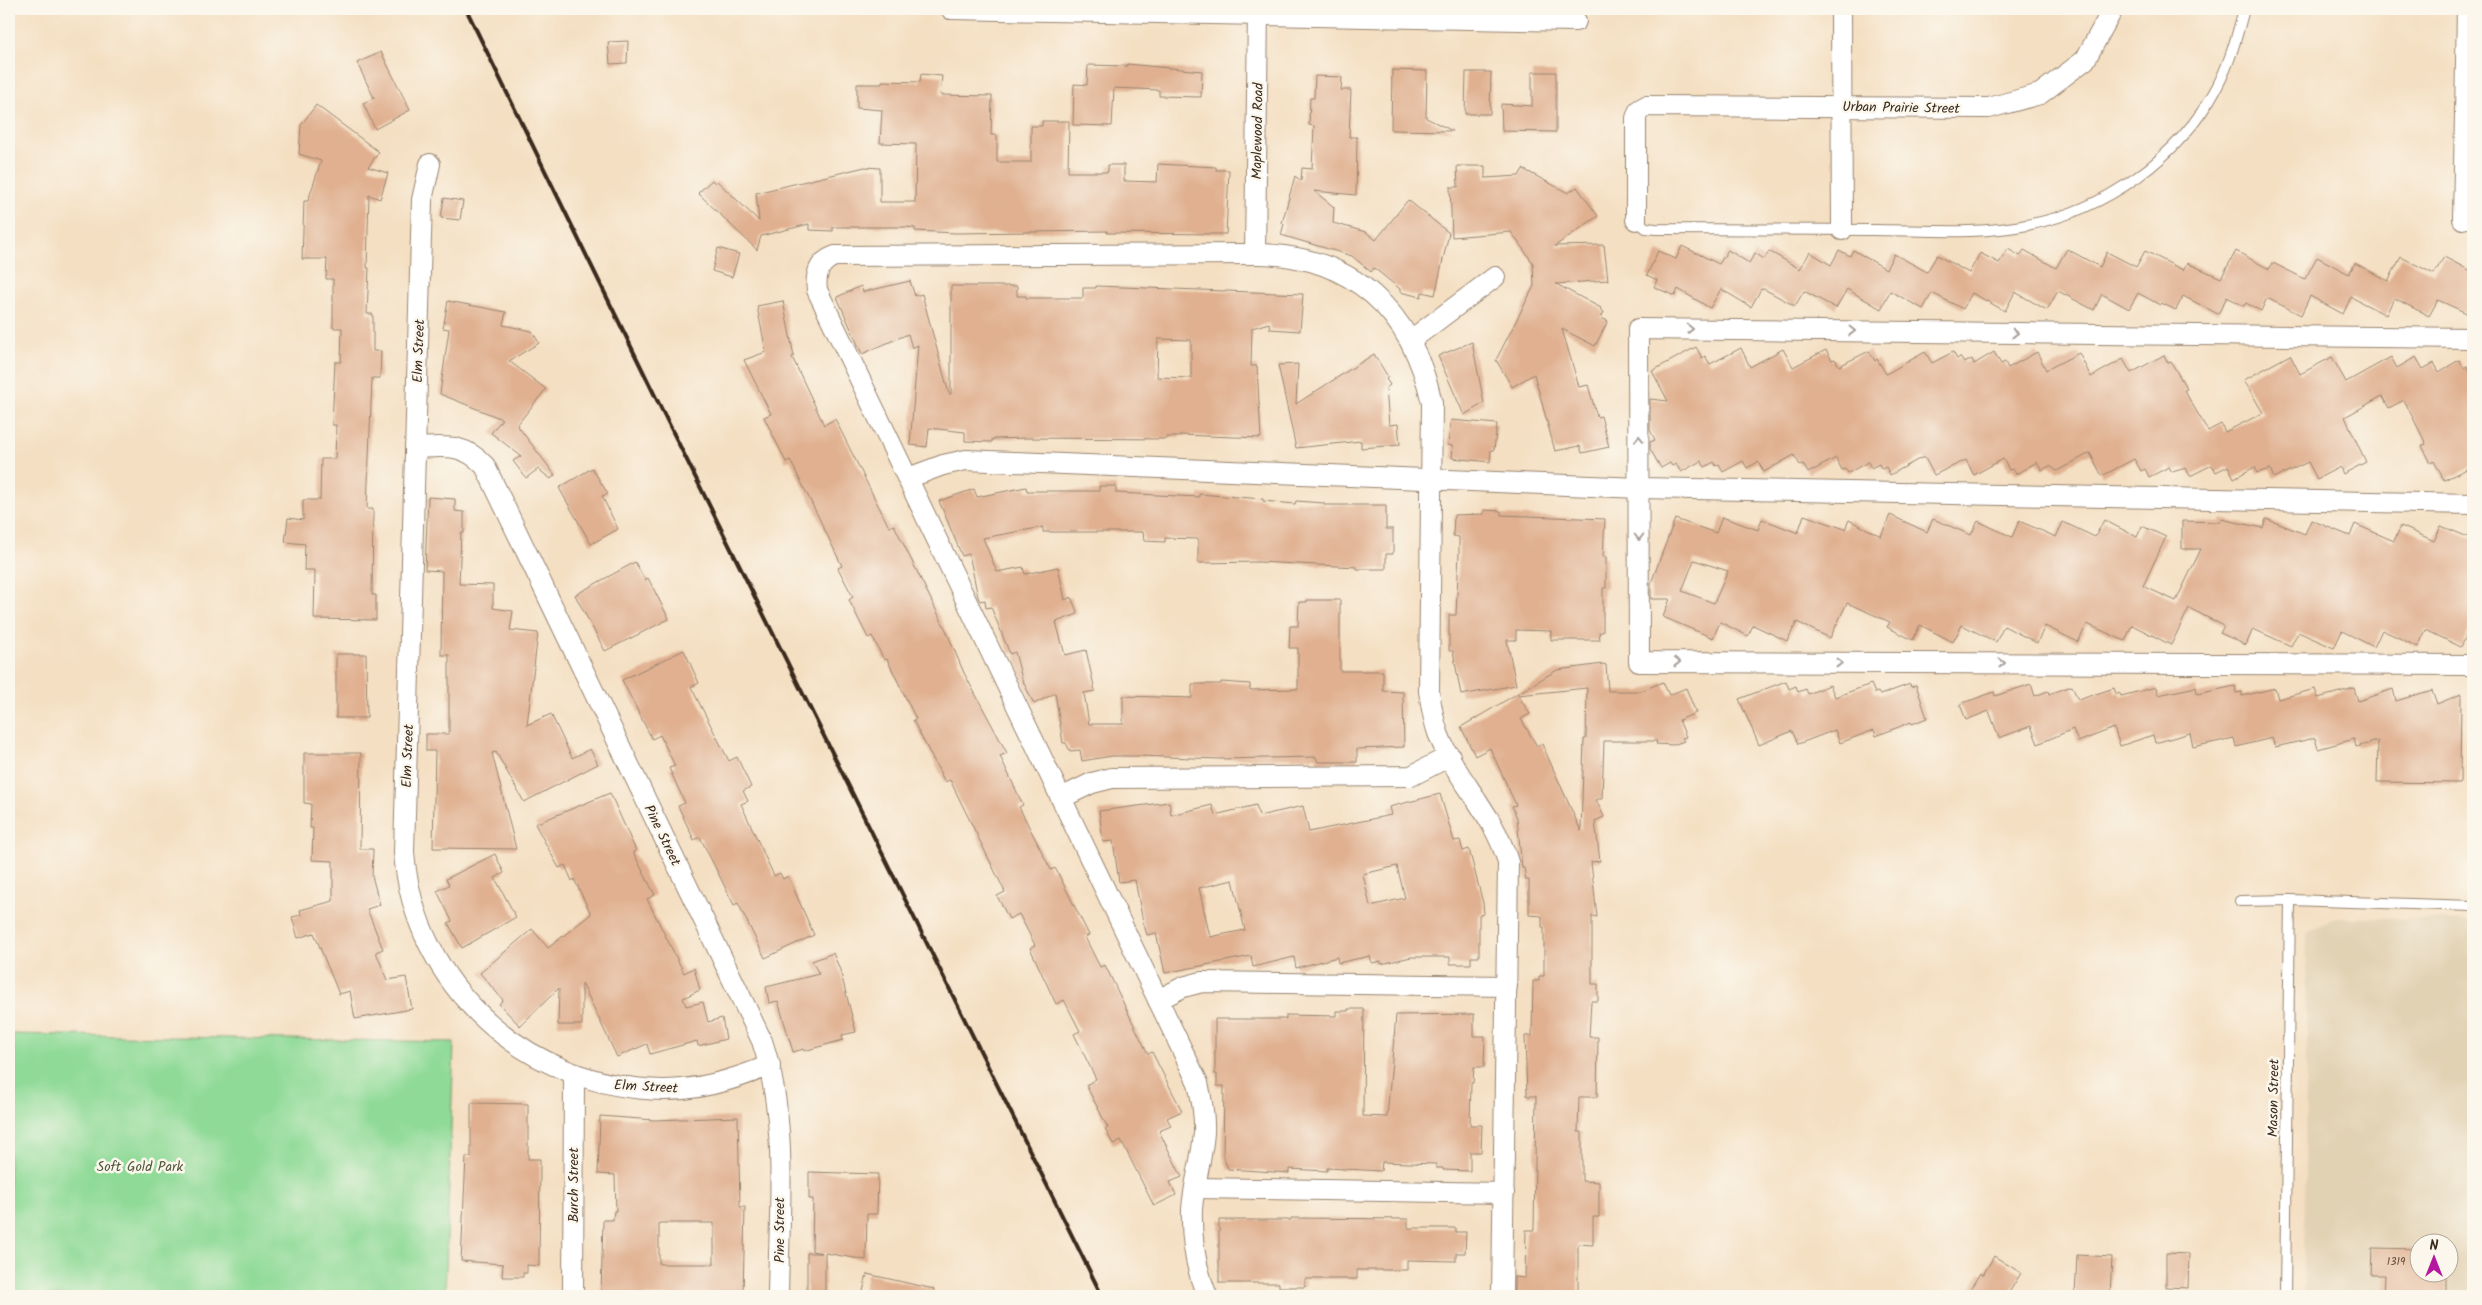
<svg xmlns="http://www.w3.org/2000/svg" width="2482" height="1305" viewBox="0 0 2482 1305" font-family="Kalam,sans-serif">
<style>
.built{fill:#e2d2b4;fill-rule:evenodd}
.green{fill:#8fda97;stroke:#65825a}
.building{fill:#e0b090;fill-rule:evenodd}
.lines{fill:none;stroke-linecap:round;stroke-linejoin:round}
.service-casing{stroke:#988470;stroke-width:12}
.minor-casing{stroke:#988470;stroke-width:22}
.service{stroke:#fff;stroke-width:10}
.minor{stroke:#fff;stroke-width:20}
.rail{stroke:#3b2a1e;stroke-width:4}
.oneway{stroke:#a79f9a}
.labels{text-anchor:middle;stroke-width:5;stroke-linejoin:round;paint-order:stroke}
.number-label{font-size:11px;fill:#644c3a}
.street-label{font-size:14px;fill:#3b2a1e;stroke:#fbf7ec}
.park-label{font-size:14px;fill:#50563c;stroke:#fbf7ec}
</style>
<rect width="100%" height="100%" fill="#fbf7ec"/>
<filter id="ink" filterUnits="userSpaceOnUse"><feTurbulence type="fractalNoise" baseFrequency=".02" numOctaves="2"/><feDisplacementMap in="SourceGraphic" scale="10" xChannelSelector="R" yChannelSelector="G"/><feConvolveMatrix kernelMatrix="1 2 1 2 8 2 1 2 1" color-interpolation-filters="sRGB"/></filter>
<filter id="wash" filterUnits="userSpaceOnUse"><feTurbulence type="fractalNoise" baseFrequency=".0096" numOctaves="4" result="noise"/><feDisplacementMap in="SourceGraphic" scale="20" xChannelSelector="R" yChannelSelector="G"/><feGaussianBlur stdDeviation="1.12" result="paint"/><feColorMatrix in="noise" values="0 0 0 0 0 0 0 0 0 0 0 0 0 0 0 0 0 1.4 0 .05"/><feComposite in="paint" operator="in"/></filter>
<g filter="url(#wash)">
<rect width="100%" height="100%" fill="#f4dfc2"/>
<path class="built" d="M2336 917 2473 921V1296H2304L2307 933ZM2420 1242H2450V1272H2420Z"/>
<polygon class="green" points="9,1034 454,1042 445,1296 9,1296"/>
<g id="blocks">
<g class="building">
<polygon points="628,41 627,63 610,64 608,42"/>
<polygon points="381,52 410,110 375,129 363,103 374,98 357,63"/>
<polygon points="1127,64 1202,71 1201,97 1159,96 1159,90 1114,88 1112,126 1073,125 1074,84 1087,85 1088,65 1127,66"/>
<polygon points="1392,70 1427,71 1426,118 1453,131 1391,130"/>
<polygon points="1466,72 1491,72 1490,114 1465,114"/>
<polygon points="1532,72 1556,72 1556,132 1502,131 1501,104 1532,106"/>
<polygon points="921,74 942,76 940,95 992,96 991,135 997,135 997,162 1031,162 1031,126 1042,126 1042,121 1069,121 1068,172 1108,172 1108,165 1124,165 1124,181 1157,182 1158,164 1216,167 1216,170 1229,170 1226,234 1107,233 1107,231 956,233 915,231 915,228 907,227 833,227 833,231 809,230 809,224 761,236 757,250 698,193 712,180 715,183 717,181 759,221 756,193 865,167 880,168 880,202 915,202 916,144 880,143 882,110 857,108 857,84 882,84 882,81 920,82"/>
<polygon points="1315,76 1342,77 1341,90 1351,90 1349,137 1357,137 1356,195 1314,191 1334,207 1333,223 1366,232 1376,240 1408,200 1449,233 1435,295 1422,292 1421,297 1400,292 1400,289 1374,268 1371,272 1352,256 1281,235 1284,224 1282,223 1295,176 1301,181 1302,168 1312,169 1314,126 1309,125 1310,98 1314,98"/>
<polygon points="316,105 379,152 368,167 388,173 380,199 369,195 367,268 369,268 367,314 373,314 373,351 381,351 380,378 372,378 367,509 373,509 372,595 376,595 376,620 314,619 315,570 304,570 305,544 285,542 288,518 303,520 303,500 320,500 321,459 335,459 336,425 332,425 335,362 341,362 342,328 333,328 333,279 326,279 327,259 302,259 304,201 308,201 321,161 299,154 301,125"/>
<polygon points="1457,166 1485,166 1485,178 1519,176 1523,169 1568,193 1577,187 1598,216 1555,246 1604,245 1608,280 1556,284 1601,308 1600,309 1604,312 1601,318 1608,321 1595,346 1562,329 1579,387 1588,385 1597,417 1601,416 1609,447 1582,453 1580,446 1555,451 1534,374 1512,387 1496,360 1534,286 1533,263 1511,232 1452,237 1450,187 1458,187"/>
<polygon points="444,198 463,201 460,220 441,218"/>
<polygon points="1682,246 1719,264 1728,250 1749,263 1755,253 1764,259 1769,251 1800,269 1810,252 1831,265 1839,250 1850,256 1853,250 1886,269 1894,254 1927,272 1937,255 1969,273 1980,253 1999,263 2008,249 2020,256 2024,250 2056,268 2067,249 2100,267 2107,252 2136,267 2145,251 2183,270 2187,263 2221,278 2236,251 2269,269 2273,263 2305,279 2317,257 2349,274 2355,263 2388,281 2401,257 2434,274 2444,257 2473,272 2473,316 2438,300 2429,316 2394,298 2386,315 2351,297 2343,314 2310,296 2301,315 2267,298 2261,311 2246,303 2244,306 2227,297 2218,314 2183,296 2176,310 2161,303 2160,305 2138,293 2129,309 2102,294 2094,310 2058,291 2047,310 2015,292 2005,311 1972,293 1963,309 1932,293 1923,309 1890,291 1881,309 1847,289 1836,308 1804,291 1795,306 1764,289 1761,289 1751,307 1721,289 1710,308 1678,289 1675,296 1654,287 1657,280 1647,275 1658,251 1676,259"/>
<polygon points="718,248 739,254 732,277 712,271"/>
<path d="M910 281 915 296 922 294 949 394H951V286H1017V296H1026V298H1083V288H1096V286L1303 294 1300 331 1270 329 1269 323 1252 328 1251 366H1257L1261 438 1180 435V437H1167V439L1028 438 992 439V442L965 441V432L929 428 927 447 910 445 918 345 912 348 908 334 862 354 837 297 861 286 863 292ZM1158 339 1191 340V378L1157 377Z"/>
<polygon points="448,301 506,312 503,325 532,331 539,343 509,361 546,389 517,425 555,475 551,479 538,469 526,478 513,461 521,456 491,433 502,419 440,394 449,329 443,328"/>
<polygon points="783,301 794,356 792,357 824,425 835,419 889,527 894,525 946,630 964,673 1007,753 1000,756 1023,805 1019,807 1051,870 1055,868 1060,877 1089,935 1085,937 1100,967 1105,965 1148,1054 1152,1052 1182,1111 1167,1118 1171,1126 1159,1131 1182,1177 1170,1182 1176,1195 1154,1206 1121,1140 1113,1144 1105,1129 1108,1128 1086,1085 1096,1079 1074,1034 1080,1031 1064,1000 1056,1004 1030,948 1035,945 1019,914 1009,919 997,896 1005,892 950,780 945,782 921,736 913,720 916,719 887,659 884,660 872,636 868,638 849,600 853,597 838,568 842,566 817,514 790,460 786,462 764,417 771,414 744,360 766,352 757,306"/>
<polygon points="1472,342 1484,403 1464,415 1438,356"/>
<polygon points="1696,347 1702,358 1705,356 1710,364 1741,348 1750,367 1783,349 1793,367 1826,350 1832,360 1835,359 1839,366 1869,351 1875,361 1877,359 1886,374 1925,352 1932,363 1953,352 1957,359 1960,357 1964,363 1972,359 1974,364 1994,352 2001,364 2005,362 2008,368 2037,352 2046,370 2079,353 2091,377 2123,359 2131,373 2164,355 2168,363 2171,362 2187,389 2184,390 2208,431 2221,424 2225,432 2263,413 2244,380 2290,355 2300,374 2332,357 2346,382 2391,357 2397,368 2416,357 2423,369 2434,363 2439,372 2459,360 2464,368 2467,366 2473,376 2473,466 2444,480 2434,461 2431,463 2422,446 2426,444 2404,400 2389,408 2382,396 2345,417 2366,462 2343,474 2340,467 2317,479 2308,462 2274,478 2270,469 2257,473 2255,467 2234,478 2228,466 2216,472 2212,465 2190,476 2186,468 2172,472 2169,467 2149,477 2145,469 2141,471 2134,459 2102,476 2090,453 2057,471 2050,466 2042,470 2037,462 2016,474 2013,469 2009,470 2003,459 1974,475 1966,460 1934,475 1925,458 1921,458 1890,475 1886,467 1882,469 1879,464 1871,468 1868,462 1848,473 1845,469 1842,470 1836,458 1808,473 1803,464 1800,465 1794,455 1764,472 1758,462 1747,468 1743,461 1723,472 1719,464 1716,466 1714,462 1705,467 1701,461 1681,472 1676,464 1672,466 1670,463 1661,468 1650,449 1650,442 1655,440 1650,430 1650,399 1668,401 1652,371"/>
<polygon points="1374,354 1388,377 1386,379 1390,385 1386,388 1389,425 1398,424 1400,445 1361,448 1361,441 1296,448 1278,365 1298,364 1296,404"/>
<polygon points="1451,420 1497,424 1494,450 1491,450 1490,462 1452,458 1453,446 1448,445"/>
<polygon points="592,468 608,494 602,496 618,529 591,544 559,488"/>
<polygon points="1099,486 1116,486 1116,493 1199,497 1199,494 1263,499 1263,501 1295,504 1296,501 1324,503 1324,505 1386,505 1386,529 1393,529 1393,554 1386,554 1386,569 1357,569 1357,567 1258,562 1198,563 1198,539 1165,538 1165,542 1144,541 1143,532 1043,532 1043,527 983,538 997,572 1023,567 1025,574 1058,567 1065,600 1071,597 1078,614 1056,622 1065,655 1086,650 1095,691 1084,693 1089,724 1123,724 1123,696 1192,698 1192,684 1221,684 1221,682 1250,684 1250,690 1298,689 1298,648 1289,648 1290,626 1298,626 1299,602 1307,602 1307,600 1340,600 1340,671 1383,671 1383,691 1403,692 1404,747 1357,749 1357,762 1318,762 1316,757 1220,759 1139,756 1112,756 1082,761 1080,750 1070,751 1066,743 1063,743 1055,693 1034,704 1022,679 1015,652 1010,654 991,607 986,608 985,600 980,601 978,597 969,554 962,556 939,501 974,489 977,497 1026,487 1027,491 1099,491"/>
<polygon points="428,497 455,499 455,511 464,512 464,533 461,533 459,584 493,585 493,608 513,611 510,630 538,633 527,725 551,714 572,758 590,749 598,764 524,802 496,752 492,753 516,849 433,848 435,751 426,751 426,734 449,734 449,655 441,655 442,571 425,570"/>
<polygon points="1484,510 1501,511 1501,515 1605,519 1603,557 1606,557 1606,588 1603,588 1603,632 1599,632 1600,640 1551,640 1551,631 1516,630 1516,640 1507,640 1516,685 1461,695 1453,651 1449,651 1449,615 1456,615 1459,553 1459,537 1453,536 1454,515 1484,514"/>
<path d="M1804 515 1845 529 1849 520 1881 536 1890 515 1927 532 1933 519 1971 535 1978 521 2012 537 2019 521 2056 537 2063 522 2095 537 2104 520 2137 537 2142 526 2166 537 2143 586 2176 601 2201 549H2182V521L2220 522 2221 519 2263 528 2266 519 2305 534 2311 520 2350 536 2355 524 2394 541 2401 526 2434 541 2441 526 2473 539V621L2461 647 2426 630 2418 647 2382 630 2374 647 2342 631 2334 648 2298 632 2291 646 2253 629 2246 645 2220 633 2224 626 2189 608 2171 645 2132 625 2125 641 2087 624 2078 642 2045 626 2037 643 2004 626 1996 642 1962 625 1953 642 1920 625 1913 640 1887 627 1890 622 1847 603 1830 638 1797 622 1787 641 1753 625 1748 636 1720 622 1713 638 1663 617 1670 599H1651V583L1675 519 1716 533 1722 517 1758 530 1762 519 1798 533ZM1694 560 1728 571 1714 603 1682 591Z"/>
<polygon points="635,562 645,580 648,578 669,619 605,651 575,595"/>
<polygon points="684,650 699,683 691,687 729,761 737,757 751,787 743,791 748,801 741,804 774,876 780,873 783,879 788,876 814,935 765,958 738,903 734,905 700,837 694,840 678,806 685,803 669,768 675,766 660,735 652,739 622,680"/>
<polygon points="336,654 366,654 367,718 336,718"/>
<path d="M1603 664 1606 665 1608 691H1641L1663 682 1669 695 1686 688 1696 713 1679 720 1686 737 1682 738 1684 741 1673 745 1656 744 1657 741H1604L1602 799H1596L1604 817 1595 821 1600 861 1591 862 1597 917 1592 916V984H1598V1001H1591L1589 1037H1598L1597 1097H1579L1578 1132H1582V1181L1599 1182V1217H1593V1245L1578 1244V1295L1526 1296V1294L1514 1293V1277L1525 1278 1526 1230H1534L1536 1096H1527L1525 1036H1532L1533 981H1539V976H1544V927H1542V916L1529 915V880H1526L1524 868H1522L1517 818 1512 806 1516 805 1490 748 1475 756 1461 727 1557 670ZM1587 688 1586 739H1584L1581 831 1542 744 1537 746 1521 719 1530 714 1518 695Z"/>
<polygon points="1786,681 1789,689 1796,686 1798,692 1806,689 1808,694 1830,685 1835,697 1871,684 1875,693 1878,692 1880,695 1910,684 1911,687 1916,685 1927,718 1912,724 1911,722 1876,736 1874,730 1840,743 1835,730 1798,744 1792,731 1759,745 1739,699"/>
<polygon points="2031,684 2035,696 2048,691 2049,694 2072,686 2078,700 2114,688 2116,694 2119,692 2121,696 2156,687 2158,695 2196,687 2197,694 2235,686 2236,693 2242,692 2242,696 2275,688 2278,699 2315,689 2318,698 2354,688 2358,701 2393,689 2396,701 2432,690 2437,704 2461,694 2460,783 2377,782 2378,741 2356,747 2354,739 2318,749 2315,738 2275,747 2272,738 2236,747 2234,738 2193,747 2190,733 2155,743 2153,735 2120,746 2114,728 2078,742 2073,729 2038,744 2031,726 1999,738 1989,711 1966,720 1960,704 1994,692 1995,696"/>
<polygon points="304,753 361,753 360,849 373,849 372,876 380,905 367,909 383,949 376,952 387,980 406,977 412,1009 355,1019 350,991 339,994 314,933 298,938 292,917 301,915 300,910 333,901 333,861 312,860 313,828 310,828 311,804 304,803"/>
<polygon points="610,793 636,851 633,852 655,895 647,899 684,973 694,968 700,990 683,998 686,1006 703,1002 708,1022 722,1018 726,1039 698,1046 697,1041 650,1054 647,1044 617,1057 582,983 582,1025 558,1025 559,988 520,1026 499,1004 503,1000 480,973 532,929 548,948 591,914 574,879 572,881 565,865 559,868 535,824"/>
<path d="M1440 794 1454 841 1460 840 1463 851 1469 849 1483 903 1484 914 1479 915V957H1471V964H1450V957H1411L1381 964V961L1372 963 1370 956 1338 963 1337 957 1296 968 1294 957 1253 967 1251 956 1165 973 1156 933 1147 935 1143 922 1135 880 1119 882 1113 841 1103 842 1099 811 1169 802 1171 815 1212 805 1215 815 1256 805 1259 816 1303 806 1309 832 1391 815 1389 807ZM1397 866 1405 898 1370 906 1363 874ZM1233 880 1245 930 1210 937 1199 888Z"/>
<polygon points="495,854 504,873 495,878 516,917 462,948 448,923 452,921 437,891 449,885 446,879"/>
<polygon points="833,953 840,970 856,1032 842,1035 843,1040 804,1051 804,1049 793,1052 778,1001 769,1003 766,987 819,974 812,961"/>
<polygon points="1348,1009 1364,1009 1363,1116 1387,1117 1396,1015 1474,1014 1474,1036 1485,1036 1484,1067 1474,1067 1473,1083 1471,1083 1470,1125 1482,1125 1481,1152 1470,1152 1470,1171 1443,1170 1443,1168 1436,1168 1436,1164 1382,1162 1381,1171 1327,1168 1327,1171 1289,1169 1289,1173 1228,1169 1223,1156 1224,1086 1217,1086 1217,1074 1215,1074 1215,1019 1286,1019 1286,1015 1336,1016 1336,1011 1348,1011"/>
<polygon points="471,1103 528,1104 528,1159 540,1159 539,1266 527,1265 527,1273 523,1273 523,1277 502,1277 503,1264 461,1261 466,1157 471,1157"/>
<path d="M600 1116 654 1120 738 1117 740 1207H745L743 1296H601L603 1220H613L614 1211H616L615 1175 598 1174ZM659 1223H714V1264H659Z"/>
<polygon points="809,1172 878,1174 877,1214 867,1214 866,1260 825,1253 825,1296 807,1296 807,1253 822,1253 812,1251 813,1199 809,1199"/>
<polygon points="1291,1218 1408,1219 1408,1228 1456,1228 1456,1232 1466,1232 1465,1253 1456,1253 1456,1261 1407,1260 1407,1270 1357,1270 1357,1279 1305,1279 1305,1287 1279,1287 1279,1283 1219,1283 1219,1220 1291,1220"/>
<polygon points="2372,1248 2420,1249 2420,1272 2446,1272 2446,1296 2383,1296 2384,1275 2371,1275"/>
<polygon points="2166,1253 2189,1254 2188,1288 2166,1287"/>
<polygon points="2077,1255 2112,1257 2110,1296 2075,1296"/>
<polygon points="1994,1256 2021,1273 2007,1296 1966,1296 1980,1273 1983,1275"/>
<polygon points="867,1274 934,1289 933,1296 862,1296"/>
</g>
</g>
</g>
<g filter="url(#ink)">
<use href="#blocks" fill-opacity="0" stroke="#988470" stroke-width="1"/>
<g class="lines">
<defs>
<g id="service">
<path d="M1636 220 1646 228 1656 229C1728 229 1800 230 1872 230 1923 230 1977 235 2027 225 2106 210 2179 158 2217 87 2230 62 2237 36 2244 9"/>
<polyline points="2290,900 2473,906"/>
<polyline points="2240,901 2290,900 2285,1296"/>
</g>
<g id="minor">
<polyline points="951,9 1576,21"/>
<polyline points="1841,9 1842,230"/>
<path d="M430 164 422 200 404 852C414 988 529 1088 664 1090 700 1090 737 1079 770 1065"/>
<polyline points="2463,219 2467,9"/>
<polyline points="1636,220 1636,118 1639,110 1646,106 1989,108 2040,94 2085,60 2113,9"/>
<polyline points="1255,254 1258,9"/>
<polyline points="2473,338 1638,329 1639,662 2473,665"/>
<polyline points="1411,340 1495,277"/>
<path d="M415 448C444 447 463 442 485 466L762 1041C789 1122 779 1211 778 1296"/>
<polyline points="908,478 943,465 966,460 1640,488 2473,504"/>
<polyline points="1061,798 1092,783 1112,778 1411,776 1450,756"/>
<polyline points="1158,1000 1183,987 1202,982 1507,986"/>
<polyline points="1195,1188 1504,1193"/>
<polyline points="573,1296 574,1075"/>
<path d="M1207 1296C1196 1269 1191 1239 1192 1209 1194 1183 1202 1159 1204 1133 1205 1116 1202 1100 1198 1083L817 290C815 274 819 262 835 256L1255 254C1352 254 1412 311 1432 403L1429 691C1431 705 1433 719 1438 733 1455 779 1493 811 1508 862L1502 1296"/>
</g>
</defs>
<use href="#service" class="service-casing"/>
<use href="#minor" class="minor-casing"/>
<use href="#service" class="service"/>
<use href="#minor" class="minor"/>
<polyline class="rail" points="466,9 660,406 1102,1296"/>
</g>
<defs><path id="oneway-chevron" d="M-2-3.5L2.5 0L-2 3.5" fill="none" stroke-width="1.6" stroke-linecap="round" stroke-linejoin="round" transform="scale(1.25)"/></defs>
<g class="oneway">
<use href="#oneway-chevron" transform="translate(1690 329) rotate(1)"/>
<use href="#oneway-chevron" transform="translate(1852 331) rotate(1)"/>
<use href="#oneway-chevron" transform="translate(2015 333) rotate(1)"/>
<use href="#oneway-chevron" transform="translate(1639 439) rotate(-91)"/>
<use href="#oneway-chevron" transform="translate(1639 537) rotate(90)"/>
<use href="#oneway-chevron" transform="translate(1677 662)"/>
<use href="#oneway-chevron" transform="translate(1839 663)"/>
<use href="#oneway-chevron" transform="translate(2002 663)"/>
</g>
</g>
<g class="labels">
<g class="number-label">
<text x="2396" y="1265">1319</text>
</g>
<g class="street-label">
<text transform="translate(1901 107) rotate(1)" y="5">Urban Prairie Street</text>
<text transform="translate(1257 131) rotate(-89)" y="5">Maplewood Road</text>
<text transform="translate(418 351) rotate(-88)" y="5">Elm Street</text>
<text transform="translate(407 756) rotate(-88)" y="5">Elm Street</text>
<text transform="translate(663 835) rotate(64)" y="5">Pine Street</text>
<text transform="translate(646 1086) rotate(3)" y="5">Elm Street</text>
<text transform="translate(2273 1098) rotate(-89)" y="5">Mason Street</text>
<text transform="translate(573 1185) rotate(-90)" y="5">Burch Street</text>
<text transform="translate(779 1230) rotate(-90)" y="5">Pine Street</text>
</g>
<g class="park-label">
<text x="140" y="1171">Soft Gold Park</text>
</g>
</g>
<rect width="2482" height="1305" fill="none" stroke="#fbf7ec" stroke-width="30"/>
<g transform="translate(2434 1258)"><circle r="24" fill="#fbf7ec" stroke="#aea59a"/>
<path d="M0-4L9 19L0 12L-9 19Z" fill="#b5179e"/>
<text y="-8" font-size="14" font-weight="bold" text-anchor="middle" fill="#3b2a1e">N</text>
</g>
</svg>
